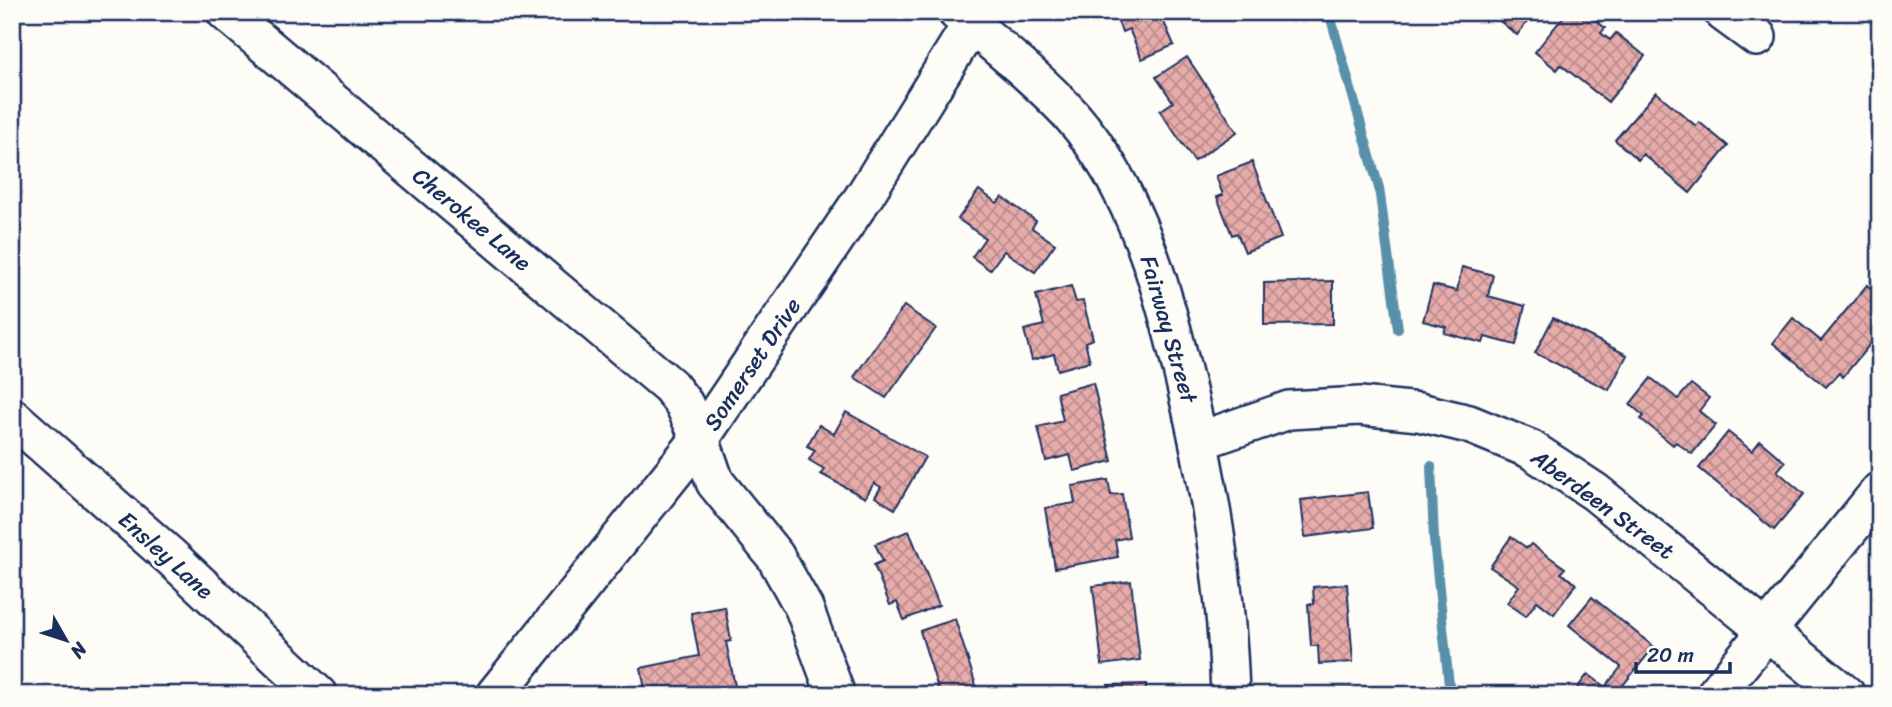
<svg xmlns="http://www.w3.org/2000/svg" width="1892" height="707" viewBox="0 0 1892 707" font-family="Sriracha,sans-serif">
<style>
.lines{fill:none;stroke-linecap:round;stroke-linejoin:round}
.stream{stroke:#5990ac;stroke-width:10}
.building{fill:url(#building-cross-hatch);stroke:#1b2f5e;stroke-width:2}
.minor-casing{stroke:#1b2f5e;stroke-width:42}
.minor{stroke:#fdfcf7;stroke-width:37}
.labels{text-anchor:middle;stroke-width:6;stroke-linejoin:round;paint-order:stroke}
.street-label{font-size:23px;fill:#1b2f5e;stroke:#fdfcf7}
</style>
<defs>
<pattern id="building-cross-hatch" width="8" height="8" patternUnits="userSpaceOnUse" patternTransform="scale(1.75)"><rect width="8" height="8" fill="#e7acaa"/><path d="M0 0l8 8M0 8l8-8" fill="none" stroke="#ba8c8e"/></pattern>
</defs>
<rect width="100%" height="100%" fill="#fdfcf7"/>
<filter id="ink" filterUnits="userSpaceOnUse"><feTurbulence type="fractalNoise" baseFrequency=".0143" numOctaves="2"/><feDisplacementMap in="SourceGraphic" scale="14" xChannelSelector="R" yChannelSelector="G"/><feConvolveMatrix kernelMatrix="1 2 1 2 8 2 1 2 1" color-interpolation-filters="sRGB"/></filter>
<g filter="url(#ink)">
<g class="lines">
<g class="stream">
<polyline points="1329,12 1379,188 1398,329"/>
<polyline points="1431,466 1434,540 1450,695"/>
</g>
</g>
<g class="building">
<polygon points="1114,12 1181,12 1163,20 1174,45 1142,59 1129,29 1122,32"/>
<polygon points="1489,12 1535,12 1517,35"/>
<polygon points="1567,12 1586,12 1605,28 1601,33 1610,40 1616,33 1645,56 1608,102 1561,65 1557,70 1535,52"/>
<polygon points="1187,57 1237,132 1194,161 1160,111 1173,102 1156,77"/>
<polygon points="1656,92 1696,126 1699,122 1728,146 1690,193 1643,154 1638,160 1615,140"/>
<polygon points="1252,162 1281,238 1245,252 1237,233 1232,235 1217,197 1223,195 1216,176"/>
<polygon points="979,190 997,203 1002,197 1036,221 1032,228 1055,244 1035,272 1004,251 990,270 972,257 985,238 958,219"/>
<polygon points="1462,267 1493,275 1488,296 1525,306 1516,345 1485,337 1483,343 1444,333 1446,327 1423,321 1433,285 1457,291"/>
<polygon points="1333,281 1333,324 1264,325 1264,283"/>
<polygon points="1867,285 1880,296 1880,332 1843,377 1839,373 1826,387 1773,343 1793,318 1821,341"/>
<polygon points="1071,286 1076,302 1083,301 1093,339 1085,342 1090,361 1058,370 1054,354 1032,360 1024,330 1044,325 1036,295"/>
<polygon points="904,306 936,328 886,398 854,377"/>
<polygon points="1553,318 1627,355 1609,390 1535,353"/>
<polygon points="1651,378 1678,399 1691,384 1709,398 1699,411 1716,425 1692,454 1676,442 1673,445 1641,419 1644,416 1630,404"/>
<polygon points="1093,383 1112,461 1074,471 1070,455 1046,461 1038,427 1063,421 1057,393"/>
<polygon points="846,412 925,457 895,509 875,497 881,487 874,483 865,498 821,474 824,469 809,460 815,450 807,446 819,425 834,434"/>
<polygon points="1728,432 1752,451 1760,441 1785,462 1777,471 1804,494 1774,530 1699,468"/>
<polygon points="1108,480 1111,495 1122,494 1129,537 1115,540 1118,557 1055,568 1045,508 1075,503 1072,486"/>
<polygon points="1368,492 1373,528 1305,537 1301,500"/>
<polygon points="909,531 939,605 904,620 897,602 890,605 874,565 883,561 875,544"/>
<polygon points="1511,537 1527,548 1531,544 1565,568 1561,573 1576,584 1554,614 1537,601 1526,616 1507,603 1519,586 1490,567"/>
<polygon points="1131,581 1140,660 1102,665 1093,586"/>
<polygon points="1347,584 1353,662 1319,664 1318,646 1311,646 1308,604 1314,604 1313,587"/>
<polygon points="1592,597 1654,647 1615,695 1572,695 1588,674 1605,687 1621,667 1569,625"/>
<polygon points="725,607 731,641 726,642 735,686 701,692 701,695 646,695 641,668 699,656 691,613"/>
<polygon points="955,619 979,695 940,695 920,631"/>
<polygon points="1146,684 1146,695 1108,695 1108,685"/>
<polygon points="1379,688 1379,695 1326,695 1326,689"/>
</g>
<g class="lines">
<defs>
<g id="minor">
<polyline points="226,12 670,386 684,404 700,439 715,482 775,556 804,608 836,695"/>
<path d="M957 12C995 45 1037 78 1071 115 1137 190 1163 291 1186 386 1210 487 1227 590 1230 695"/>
<polyline points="1723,12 1757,37"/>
<polyline points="12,417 172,558 318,695"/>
<polyline points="1199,441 1289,410 1360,406 1419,412 1469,424 1530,449 1595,492 1846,695"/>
<polyline points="495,695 700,439 865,195 979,12"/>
<polyline points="1715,695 1880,491"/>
</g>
</defs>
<use href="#minor" class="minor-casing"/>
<use href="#minor" class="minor"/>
</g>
</g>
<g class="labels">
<g class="street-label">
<text transform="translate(472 219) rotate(40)" y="8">Cherokee Lane</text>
<text transform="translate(1169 329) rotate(74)" y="8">Fairway Street</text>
<text transform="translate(752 364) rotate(-56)" y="8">Somerset Drive</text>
<text transform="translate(1603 504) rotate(36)" y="8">Aberdeen Street</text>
<text transform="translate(166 555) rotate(42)" y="8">Ensley Lane</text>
</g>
</g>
<rect width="1892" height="707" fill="none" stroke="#fdfcf7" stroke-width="42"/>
<rect x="21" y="21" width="1850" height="665" fill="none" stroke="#1b2f5e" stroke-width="2.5" filter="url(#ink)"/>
<g transform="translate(66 640) rotate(129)" stroke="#fdfcf7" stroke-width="5" paint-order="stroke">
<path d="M0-5L12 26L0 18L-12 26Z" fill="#1b2f5e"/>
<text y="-10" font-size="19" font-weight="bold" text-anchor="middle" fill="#1b2f5e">N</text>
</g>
<path d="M1636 662v10h94v-10" fill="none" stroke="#1b2f5e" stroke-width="3.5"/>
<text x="1647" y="662" font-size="21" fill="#1b2f5e" stroke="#fdfcf7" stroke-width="5" paint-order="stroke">20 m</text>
</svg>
